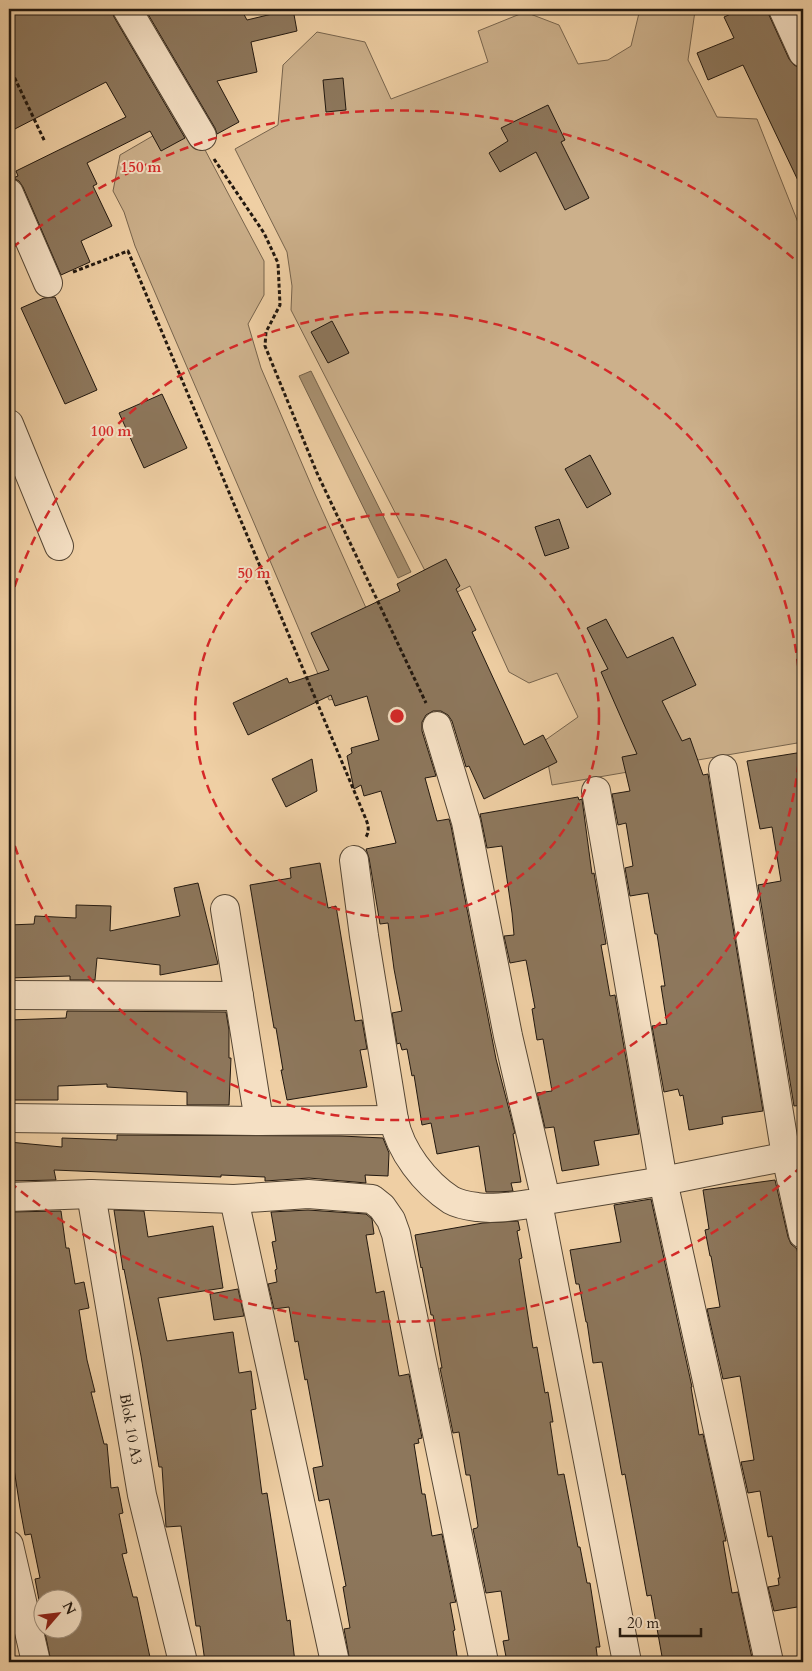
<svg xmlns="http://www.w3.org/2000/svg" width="812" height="1671" viewBox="0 0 812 1671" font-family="Cardo,serif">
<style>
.green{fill:#ccb08b;stroke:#77644d}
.water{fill:#a99171;stroke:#73614a}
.building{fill:#8d775c;stroke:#22180f}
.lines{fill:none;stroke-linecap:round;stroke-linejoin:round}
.street-casing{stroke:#554634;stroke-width:30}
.path{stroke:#22180f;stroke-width:3;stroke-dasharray:4 2.5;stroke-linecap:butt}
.street{stroke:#f5e0c4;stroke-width:28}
.ring{fill:none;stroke:#d62828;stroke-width:2.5;stroke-dasharray:9 6}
.labels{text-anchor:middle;stroke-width:4;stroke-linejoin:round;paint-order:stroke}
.street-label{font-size:15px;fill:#22180f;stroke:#f5e0c4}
.centre{fill:#d62828;stroke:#f5e0c4;stroke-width:2.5}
.ring-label{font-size:15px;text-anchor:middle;font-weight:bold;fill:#d62828;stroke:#f5e0c4;stroke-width:4;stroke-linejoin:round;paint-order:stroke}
</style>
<rect width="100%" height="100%" fill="#efcfa4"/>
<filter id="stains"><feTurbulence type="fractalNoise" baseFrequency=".004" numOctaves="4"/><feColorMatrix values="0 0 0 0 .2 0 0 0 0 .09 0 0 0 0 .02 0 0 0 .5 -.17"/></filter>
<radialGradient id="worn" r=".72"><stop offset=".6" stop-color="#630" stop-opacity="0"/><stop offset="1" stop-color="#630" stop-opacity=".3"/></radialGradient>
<g class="green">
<polygon points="640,9 700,9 695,11 688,60 717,117 757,119 803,235 803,742 552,785 544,741 578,717 557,673 529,683 509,672 470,586 440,600 291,310 292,286 287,252 235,149 278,125 283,65 317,32 365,42 391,99 488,62 478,31 525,12 559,25 578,64 608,60 631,46"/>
<polygon points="187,116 264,261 264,295 248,324 261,368 315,494 401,686 329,700 254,523 135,246 124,212 113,191 120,155"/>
</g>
<polygon class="water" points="311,371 411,572 398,578 299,376"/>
<g class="building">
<polygon points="9,9 111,9 114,17 185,138 161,151 150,131 87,163 97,184 93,186 112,226 81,241 90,262 61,275 23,187 19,181 13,178 18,176 16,171 126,117 106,82 9,132"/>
<polygon points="145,9 241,9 247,20 293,9 297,31 251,42 257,72 217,81 239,122 217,134 215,128"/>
<polygon points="742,9 768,9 769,15 789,59 794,65 798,67 803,78 803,191 743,65 708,80 697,53 734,38 724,17"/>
<polygon points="343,78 346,110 326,112 323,80"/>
<polygon points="548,105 565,140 561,142 589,198 565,210 536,152 500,172 489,153 508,141 501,128"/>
<polygon points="55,297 97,390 65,404 21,308 44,298"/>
<polygon points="332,321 349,353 328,363 311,332"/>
<polygon points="162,394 187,448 144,468 119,413"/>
<polygon points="590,455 611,494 587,508 565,469"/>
<polygon points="559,519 569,548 545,556 535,527"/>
<polygon points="446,559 460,586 456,589 476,630 472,632 524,745 543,735 557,762 484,799 469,766 466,767 452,721 448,715 441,711 433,711 426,715 422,722 422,731 436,776 425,778 437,821 449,819 451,826 496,1059 515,1133 513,1134 521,1182 511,1183 513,1191 499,1192 486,1192 479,1146 437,1154 431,1123 422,1125 414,1075 412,1076 407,1049 402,1050 400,1043 397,1044 392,1013 402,1011 394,969 388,923 380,924 369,858 366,849 396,843 381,791 364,796 361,785 354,789 347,756 352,753 351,748 379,740 367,696 335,706 331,695 248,735 233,703 287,678 289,683 329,670 311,633 400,591 397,584"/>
<polygon points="606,619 627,658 673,637 696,685 662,701 682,741 690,738 703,775 708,774 763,1111 722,1117 723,1124 689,1130 683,1095 680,1096 678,1089 664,1092 652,1026 667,1024 661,986 665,986 657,934 655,934 648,893 630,896 625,868 633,866 626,823 618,825 612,794 630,791 622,757 637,754 601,672 608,669 587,628"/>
<polygon points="803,752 803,1105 794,1106 758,885 781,881 772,827 760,829 747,761"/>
<polygon points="312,759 317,791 286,807 272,779"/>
<polygon points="578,797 579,800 582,799 592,874 594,873 606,944 601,945 610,996 615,995 639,1134 594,1141 599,1165 562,1171 554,1127 545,1128 537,1093 552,1091 543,1039 537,1040 532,1009 535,1008 526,960 510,963 504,936 514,935 512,913 502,846 487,848 480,814"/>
<polygon points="320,863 328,908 336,906 355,1021 362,1020 367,1049 360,1050 367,1087 287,1100 281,1070 283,1070 276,1028 274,1028 250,885 291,878 290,868"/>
<polygon points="198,883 218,964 160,975 160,965 97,958 95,980 70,980 70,976 9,978 9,925 34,924 35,916 76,918 76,905 111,906 110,931 180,916 174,888"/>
<polygon points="67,1011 226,1012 229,1030 229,1058 231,1058 229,1105 187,1105 187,1092 107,1087 107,1084 58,1086 58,1100 9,1100 9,1020 66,1018"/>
<polygon points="117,1135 341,1136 383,1138 389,1153 388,1176 365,1175 366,1183 309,1178 265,1181 265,1177 221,1175 221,1177 54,1170 56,1180 9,1181 9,1142 62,1147 62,1138 117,1140"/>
<polygon points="775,1180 788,1237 791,1244 797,1249 802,1280 800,1281 803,1300 803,1606 774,1611 768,1587 779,1585 778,1578 780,1578 772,1536 768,1537 760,1491 748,1493 741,1462 754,1460 740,1376 723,1379 707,1309 720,1307 711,1256 710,1256 705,1230 709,1229 703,1190"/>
<polygon points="651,1199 692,1387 691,1387 699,1435 703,1434 725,1536 726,1541 723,1541 732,1593 738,1592 752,1658 725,1662 663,1662 651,1595 647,1596 625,1474 622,1475 602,1362 593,1363 587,1322 586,1322 579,1284 576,1284 570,1250 621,1242 614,1205"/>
<polygon points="114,1210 144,1211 148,1237 213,1226 223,1288 158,1298 167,1341 233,1332 239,1373 251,1371 256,1409 251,1410 262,1494 267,1493 287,1621 290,1620 295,1662 205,1662 200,1626 196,1626 181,1526 166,1527 162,1467 159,1467 141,1356 124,1269 123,1270"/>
<polygon points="308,1210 366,1214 372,1219 374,1234 366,1235 376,1293 384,1291 399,1376 409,1374 422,1438 418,1439 419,1443 414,1444 422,1494 425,1494 432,1536 442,1534 455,1599 456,1602 450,1603 455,1630 453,1631 458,1662 350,1662 344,1629 350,1628 343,1587 346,1586 329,1499 319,1501 313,1468 323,1466 307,1379 305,1380 298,1341 295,1342 289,1307 274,1309 268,1284 277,1282 275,1270 277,1269 272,1242 276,1241 271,1212"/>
<polygon points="61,1211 66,1248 69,1248 75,1284 84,1282 89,1308 79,1310 87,1360 95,1392 91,1392 104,1444 107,1444 111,1488 118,1487 123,1513 119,1514 127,1553 122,1554 133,1597 137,1597 151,1662 51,1662 44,1628 72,1628 72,1598 42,1598 42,1616 35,1579 40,1578 31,1534 25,1535 20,1508 9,1436 9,1212"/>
<polygon points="518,1221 520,1230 517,1231 522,1258 519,1259 533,1348 537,1347 545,1393 548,1392 553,1422 550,1422 558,1475 564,1474 578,1547 580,1547 587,1583 590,1583 600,1647 596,1647 598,1662 507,1662 503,1641 509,1640 501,1591 486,1593 473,1529 477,1528 478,1526 470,1475 466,1475 459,1432 453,1433 440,1368 442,1368 433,1315 431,1315 422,1267 421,1268 415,1235 483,1223"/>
<polygon points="238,1289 244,1316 214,1320 210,1294"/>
</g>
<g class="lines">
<defs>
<g id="street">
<polyline points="127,9 202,136"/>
<polyline points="783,9 803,53"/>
<polyline points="9,193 48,283"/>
<polyline points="9,424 59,546"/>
<polyline points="723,769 786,1156 803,1234"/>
<polyline points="596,791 663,1181 769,1662"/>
<path d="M354 860 364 936 394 1120C400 1151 425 1183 451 1200 458 1204 469 1206 477 1207 496 1210 519 1205 538 1203L546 1200 508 1036 466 822 437 726"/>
<polyline points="225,909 259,1121"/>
<polyline points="9,995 239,996"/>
<polyline points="9,1118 259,1121 394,1120"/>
<polyline points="91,1194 142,1495 183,1662"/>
<polyline points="9,1197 91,1194 234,1199 308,1194 372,1199 382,1207 391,1220 396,1234 484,1662"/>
<polyline points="234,1199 335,1662"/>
<polyline points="546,1200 663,1181 803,1153"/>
<polyline points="538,1203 627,1662"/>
<polyline points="9,1545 36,1662"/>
</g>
</defs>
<use href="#street" class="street-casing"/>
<g class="path">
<polyline points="9,66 45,142"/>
<polyline points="214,159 264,233 278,263 280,305 266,332 265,346 317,473 426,703"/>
<path d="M73 272 128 251 365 817C368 824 370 830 366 837"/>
</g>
<use href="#street" class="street"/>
</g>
<g class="ring">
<circle cx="397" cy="716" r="202"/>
<path d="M10 601A404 404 0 1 1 10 831"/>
<path d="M802 1166A606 606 0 0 1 12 1184M12 248A606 606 0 0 1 802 266"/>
</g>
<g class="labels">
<g class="street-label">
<text transform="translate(131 1429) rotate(80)" y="5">Blok 10 A3</text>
</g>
</g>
<circle cx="397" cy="716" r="8" class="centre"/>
<g class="ring-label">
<text x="141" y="172">150 m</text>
<text x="111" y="436">100 m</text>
<text x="254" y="578">50 m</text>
</g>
<rect width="812" height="1671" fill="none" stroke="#efcfa4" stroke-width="30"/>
<rect x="10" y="10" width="792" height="1651" fill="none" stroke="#22180f" stroke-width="2.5"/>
<rect x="15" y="15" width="782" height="1641" fill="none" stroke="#22180f"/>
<g transform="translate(58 1614) rotate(62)"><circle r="24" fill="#f5e0c4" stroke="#a1907c"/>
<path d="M0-4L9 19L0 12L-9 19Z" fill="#8f2418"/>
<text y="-8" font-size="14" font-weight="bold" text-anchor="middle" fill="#22180f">N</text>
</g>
<path d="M620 1628v8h81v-8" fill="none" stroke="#22180f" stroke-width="2.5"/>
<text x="627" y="1628" font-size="15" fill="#22180f" stroke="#f5e0c4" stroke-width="4" paint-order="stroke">20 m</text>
<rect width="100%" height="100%" filter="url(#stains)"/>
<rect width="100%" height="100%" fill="url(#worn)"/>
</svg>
